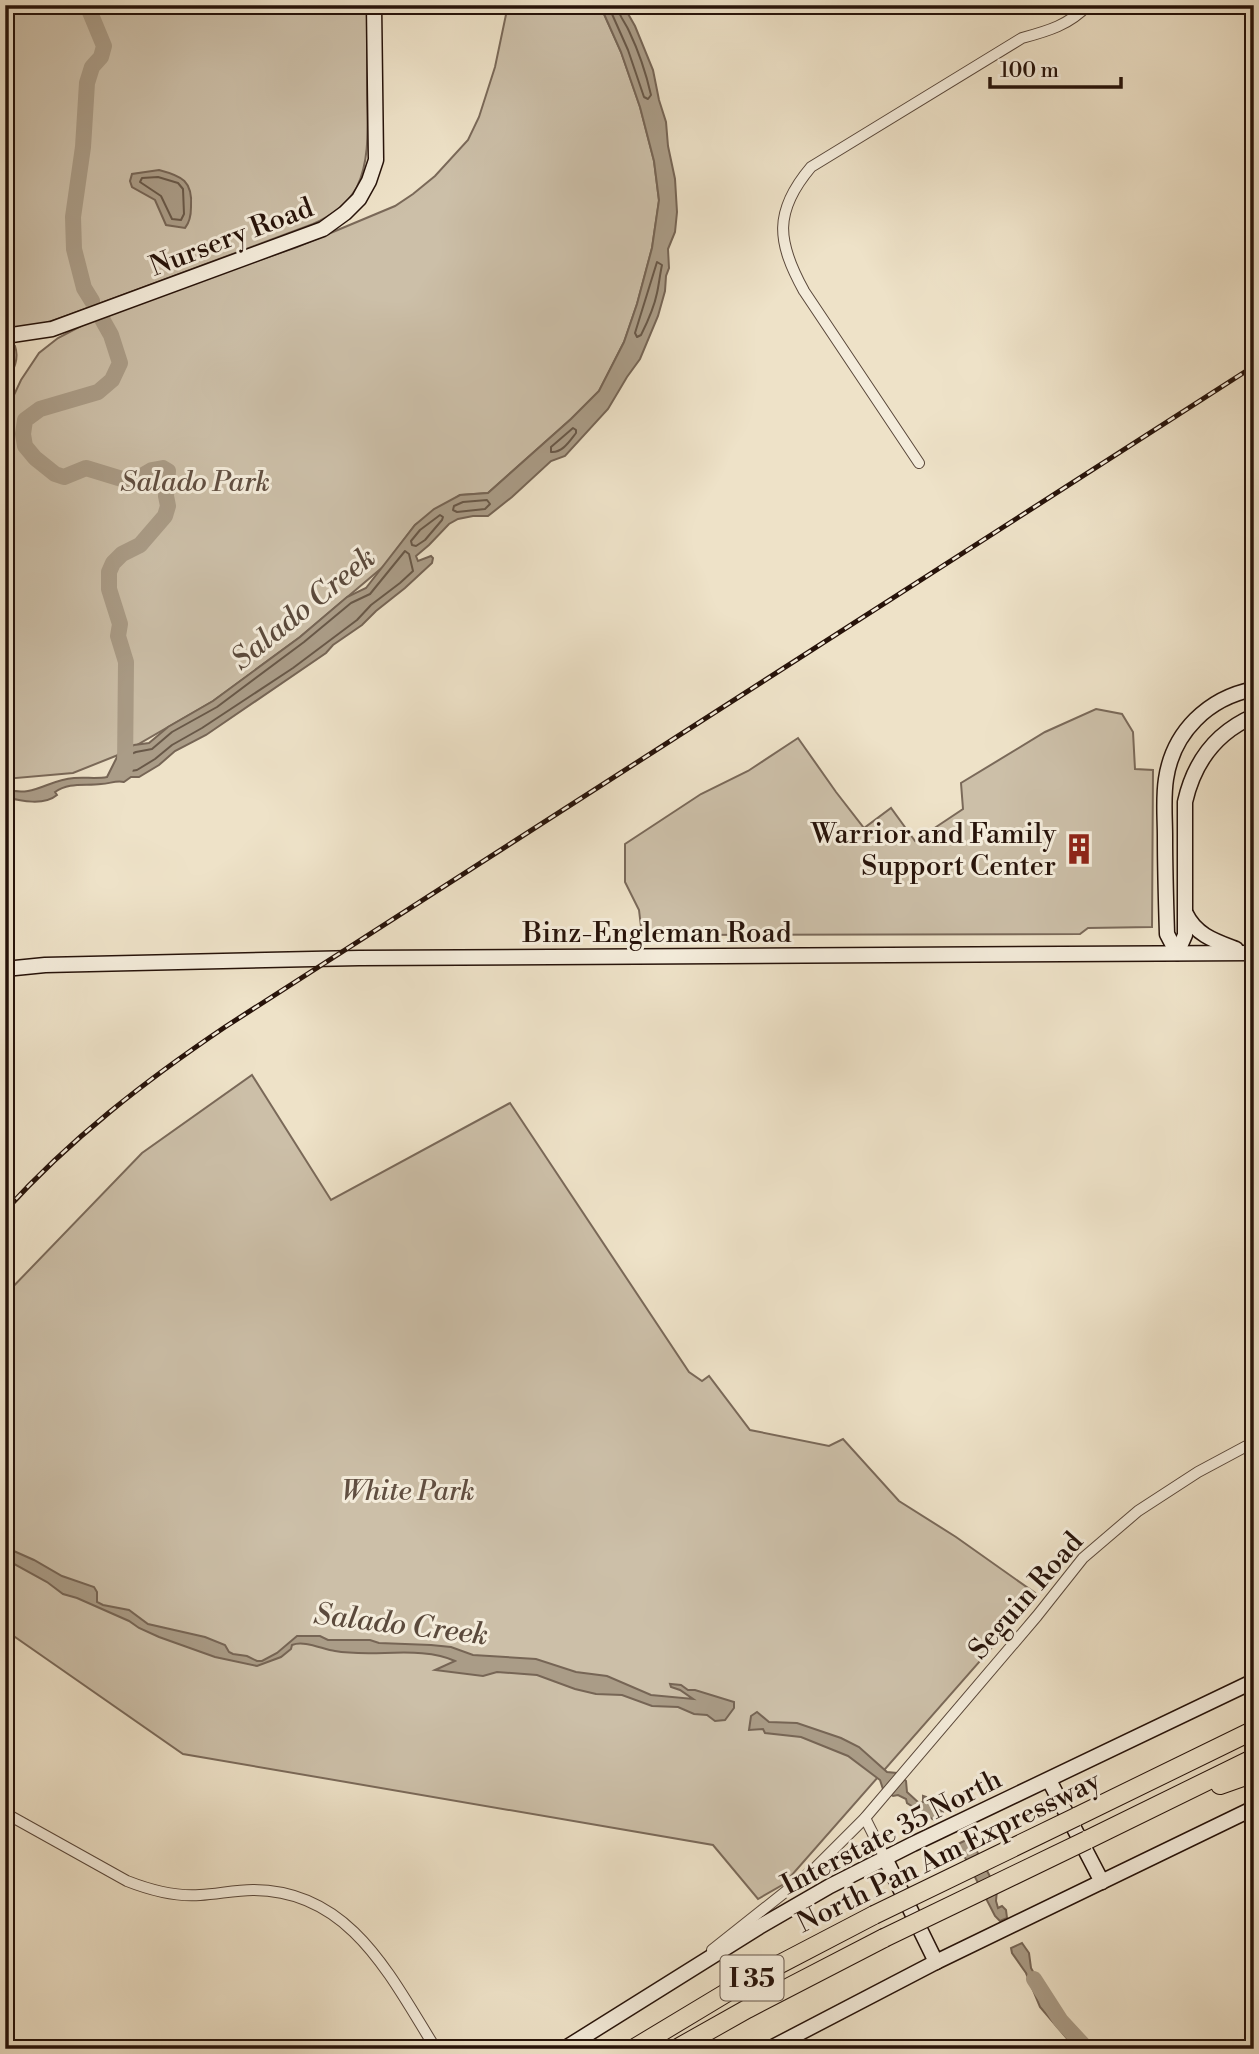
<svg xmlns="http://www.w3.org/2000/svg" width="1259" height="2054" viewBox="0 0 1259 2054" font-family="'Libre Bodoni',serif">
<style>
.green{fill:#ccbfa8;stroke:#7a6959;stroke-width:2}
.water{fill:#aa9c87;stroke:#766555;stroke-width:2}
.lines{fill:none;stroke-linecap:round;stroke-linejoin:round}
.shore{stroke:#685848;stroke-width:2}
.river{stroke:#aa9c87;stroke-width:16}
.street-casing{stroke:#59473a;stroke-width:12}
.secondary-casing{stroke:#27130a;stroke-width:17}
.highway-casing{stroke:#27130a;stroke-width:20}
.street{stroke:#f4ecdb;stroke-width:10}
.secondary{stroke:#f4ecdb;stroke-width:14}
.highway{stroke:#eee2c8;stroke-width:18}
.rail-casing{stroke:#27130a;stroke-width:5}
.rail{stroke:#f4ecdb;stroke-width:2.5;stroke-dasharray:8;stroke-linecap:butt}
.highway-bridge-casing{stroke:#27130a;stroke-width:20;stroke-linecap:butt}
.highway-bridge{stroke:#eee2c8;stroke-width:18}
.labels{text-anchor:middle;stroke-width:6;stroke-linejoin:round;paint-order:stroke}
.shield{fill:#f4ecdb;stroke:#645449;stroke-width:2}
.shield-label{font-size:26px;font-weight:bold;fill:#27130a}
.street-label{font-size:28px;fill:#27130a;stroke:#f4ecdb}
.park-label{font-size:28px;font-style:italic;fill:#614f41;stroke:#f4ecdb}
.poi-label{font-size:28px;fill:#27130a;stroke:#f4ecdb;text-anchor:end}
.water-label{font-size:30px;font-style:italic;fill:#5b4a3c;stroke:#f4ecdb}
</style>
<rect width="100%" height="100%" fill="#eee2c8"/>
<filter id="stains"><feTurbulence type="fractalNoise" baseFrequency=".00286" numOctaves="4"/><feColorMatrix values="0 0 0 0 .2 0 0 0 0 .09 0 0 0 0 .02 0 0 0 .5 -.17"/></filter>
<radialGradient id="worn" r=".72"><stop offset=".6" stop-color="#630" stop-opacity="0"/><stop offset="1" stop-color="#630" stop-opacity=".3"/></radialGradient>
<g class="green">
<path d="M5 5H367C367 34 367 63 367 91 367 123 371 158 357 187 347 205 331 216 313 224L69 315 43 324 5 331Z"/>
<polygon points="508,5 600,5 621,52 640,107 654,161 659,201 652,248 637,304 624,342 599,391 571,419 488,493 460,495 415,525 384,566 300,637 213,701 123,753 73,773 5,779 5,414 21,380 39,353 58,338 102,315 297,247 395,206 413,194 435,176 468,140 479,117 495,67"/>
<path d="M5 342 15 346C20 361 12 372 5 385Z"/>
<polygon points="1096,709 1122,714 1133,732 1135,769 1153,770 1152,927 1088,928 1080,934 642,935 639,910 625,882 625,844 701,794 748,771 798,738 836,792 864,828 891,808 915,841 963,809 961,783 1045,732"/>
<polygon points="252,1075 331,1200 510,1103 689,1372 702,1381 709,1376 750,1430 829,1446 843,1439 899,1501 956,1537 1038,1595 784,1884 758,1899 713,1845 183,1754 5,1630 5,1295 142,1153"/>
</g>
<g class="water">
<path d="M600 5H623L635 26 653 70 659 100 666 122 668 146 675 179 677 212 675 232 668 249 669 268 666 276 665 291 658 316 640 359 627 377 608 409 565 456 551 461 512 497 488 516H473L458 519 449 524 429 545 416 556 418 561 431 556 433 558 432 563 405 588 376 611 362 625 333 645 326 653 206 735 175 751 159 765 139 777H131L124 782C115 780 110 784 101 784 85 786 69 782 55 792L57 795C44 806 21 801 5 797V789C35 798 46 780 74 778 85 777 97 779 107 777L120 751 134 745 149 743 168 727 213 701 300 637 347 597 366 588 415 525 434 509 460 495 488 493 571 419 599 391 624 342 637 304 652 248 659 200 654 161 640 107 621 52Z"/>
<path d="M159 170C182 176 193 181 191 207 191 215 190 222 185 228L166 225 155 200 132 187 130 181 132 174Z"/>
<path d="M7 1548 34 1560 62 1576 94 1587 97 1592V1602L103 1605 129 1610 148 1624 205 1637 225 1645 229 1652 233 1654 247 1656 257 1661H262L277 1653 297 1636H320L328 1640H370L379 1643 431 1645 451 1647 473 1655 536 1659 576 1672 607 1676 651 1695 693 1699 680 1690 671 1687 670 1684 681 1685 688 1690H695L734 1702V1708L725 1720 715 1721 707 1715 694 1714 678 1707 652 1706 622 1695 596 1694 575 1689 537 1675 497 1672 483 1676 435 1670 455 1661C422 1645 372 1658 335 1651 322 1649 304 1640 292 1645L291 1649 281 1657 257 1666 215 1657 159 1637 139 1628 129 1621 77 1598 63 1594 47 1582 5 1559Z"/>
<polygon points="757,1712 769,1722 797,1723 841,1738 859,1747 887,1772 897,1773 906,1781 907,1792 919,1803 923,1802 923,1796 926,1797 943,1812 943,1818 934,1820 907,1803 906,1799 898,1795 893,1796 883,1789 880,1780 848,1756 801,1737 765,1733 763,1729 749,1730 751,1716"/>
<polygon points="970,1838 997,1890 996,1901 998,1908 1002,1906 1006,1910 1007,1918 1000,1921 995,1916 958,1844"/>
<polygon points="1022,1943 1029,1953 1031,1968 1043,1989 1046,2002 1094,2049 1076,2049 1040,2007 1026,1973 1012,1953 1011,1948"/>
</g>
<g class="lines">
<g class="shore">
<path d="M608 5 628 50 644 97 648 99 651 95C646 73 639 52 629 31 625 22 618 15 617 5"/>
<polygon points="158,177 178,183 183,189 184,214 181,220 172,219 161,196 140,182 142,178"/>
<path d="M657 262 662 265C660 274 659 284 657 293 654 308 648 321 641 335L637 337 635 333Z"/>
<path d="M573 428 576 430V433C569 442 562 453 551 452V447Z"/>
<polygon points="487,500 490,504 485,509 457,512 453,510 454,506 463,502"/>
<polygon points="440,515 443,517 442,520 425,540 416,546 412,545 411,541 420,530"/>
<polygon points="405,551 409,554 413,571 400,583 371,605 357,620 293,668 202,728 172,745 155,759 137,770 125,772 122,771 121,768 126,756 136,752 152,749 172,732 217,707 304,642 351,603 370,594"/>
</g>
<g class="river">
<polyline points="87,5 104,46 101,57 92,67 87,83 83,147 73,217 74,249 84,288 92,301"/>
<polyline points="102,319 111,335 120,363 112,380 98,392 40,409 25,420 23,434 25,446 35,458 55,474 64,477 86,468 122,479 135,480 152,470 163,468 168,471 166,496 168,506 165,516 140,545 122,554 113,563 109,572 109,589 120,624 118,636 126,662 125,769"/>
<polyline points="1034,1979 1061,2021 1087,2049"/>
</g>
<defs>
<g id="street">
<path d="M919 463 804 291C777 242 773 212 811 167L1022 38C1048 31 1069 25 1088 5"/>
<path d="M5 1813 127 1881C150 1890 175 1897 200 1895 218 1894 235 1890 253 1890 351 1890 391 1978 436 2049"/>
<polyline points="865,1818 885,1858"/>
<polyline points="712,1950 814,1869 865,1818 1037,1616 1083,1558 1138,1511 1198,1472 1254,1442"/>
</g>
<g id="secondary">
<polyline points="5,336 52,329 323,229 345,213 359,199 369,181 376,160 374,5"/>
<path d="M1186 914C1196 935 1215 941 1236 949"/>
<path d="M1177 953 1167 934C1166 902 1165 870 1165 837 1165 818 1163 798 1166 779 1173 732 1208 698 1254 689"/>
<path d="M1177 953 1185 935V802C1194 762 1217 732 1254 716"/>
<polyline points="5,969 45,965 359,958 1254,953"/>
<polyline points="1049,1780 1102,1882"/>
<polyline points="885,1858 936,1962"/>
<polyline points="564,2049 759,1927 830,1886 913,1844 1254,1681"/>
<polyline points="769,2049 936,1962 1254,1808"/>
</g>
<g id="highway">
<polyline points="1220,1785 1254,1773"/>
<polyline points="1076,1817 1254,1730"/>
<polyline points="1087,1840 1254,1758"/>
<polyline points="633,2049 736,1987 874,1915"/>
<polyline points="676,2049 747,2009 884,1938"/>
</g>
</defs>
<use href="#street" class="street-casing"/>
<use href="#secondary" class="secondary-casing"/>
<use href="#highway" class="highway-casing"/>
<use href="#street" class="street"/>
<use href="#secondary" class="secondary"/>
<use href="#highway" class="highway"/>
<defs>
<path id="rail" d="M5 1211C70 1139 145 1081 225 1027L1254 366"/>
</defs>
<use href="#rail" class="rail-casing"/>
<use href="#rail" class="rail"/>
<defs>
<g id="highway-bridge">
<polyline points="874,1915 1076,1817"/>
<polyline points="884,1938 1087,1840"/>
</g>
</defs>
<use href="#highway-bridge" class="highway-bridge-casing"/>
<use href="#highway-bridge" class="highway-bridge"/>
</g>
<defs>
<symbol id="building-bare" viewBox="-9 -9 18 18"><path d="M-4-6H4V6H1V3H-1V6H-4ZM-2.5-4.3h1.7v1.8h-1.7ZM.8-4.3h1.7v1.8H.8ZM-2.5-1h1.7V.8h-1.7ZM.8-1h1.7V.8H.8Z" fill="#8f2418" stroke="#f4ecdb" stroke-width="2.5" paint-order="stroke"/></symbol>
</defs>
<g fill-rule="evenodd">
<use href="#building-bare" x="1057" y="827" width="44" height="44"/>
</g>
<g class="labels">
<rect class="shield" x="720.5" y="1955.5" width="63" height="45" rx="5"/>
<g class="shield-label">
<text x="752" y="1987">I 35</text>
</g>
<g class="street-label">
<text transform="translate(231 236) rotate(-21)" y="10">Nursery Road</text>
<text x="657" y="942">Binz-Engleman Road</text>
<text transform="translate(1025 1595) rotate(-49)" y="10">Seguin Road</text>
<text transform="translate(891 1831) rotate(-27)" y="10">Interstate 35 North</text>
<text transform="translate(948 1851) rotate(-26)" y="10">North Pan Am Expressway</text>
</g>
<g class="park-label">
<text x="195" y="491">Salado Park</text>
<text x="408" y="1500">White Park</text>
</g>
<g class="poi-label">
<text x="1056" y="843">Warrior and Family<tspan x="1056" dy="32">Support Center</tspan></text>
</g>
<g class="water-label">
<text transform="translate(303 608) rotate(-39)" y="10">Salado Creek</text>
<text transform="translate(401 1624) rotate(7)" y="10">Salado Creek</text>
</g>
</g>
<rect width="1259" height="2054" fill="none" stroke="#eee2c8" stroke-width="28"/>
<rect x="7" y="7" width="1245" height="2040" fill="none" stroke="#27130a" stroke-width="3.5"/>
<rect x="14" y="14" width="1231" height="2026" fill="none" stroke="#27130a" stroke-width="2"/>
<path d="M990 77v10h131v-10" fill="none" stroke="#27130a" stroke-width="3.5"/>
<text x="1000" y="77" font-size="21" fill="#27130a" stroke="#f4ecdb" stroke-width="5" paint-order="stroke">100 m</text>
<rect width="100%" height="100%" filter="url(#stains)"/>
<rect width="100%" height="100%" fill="url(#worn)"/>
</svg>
